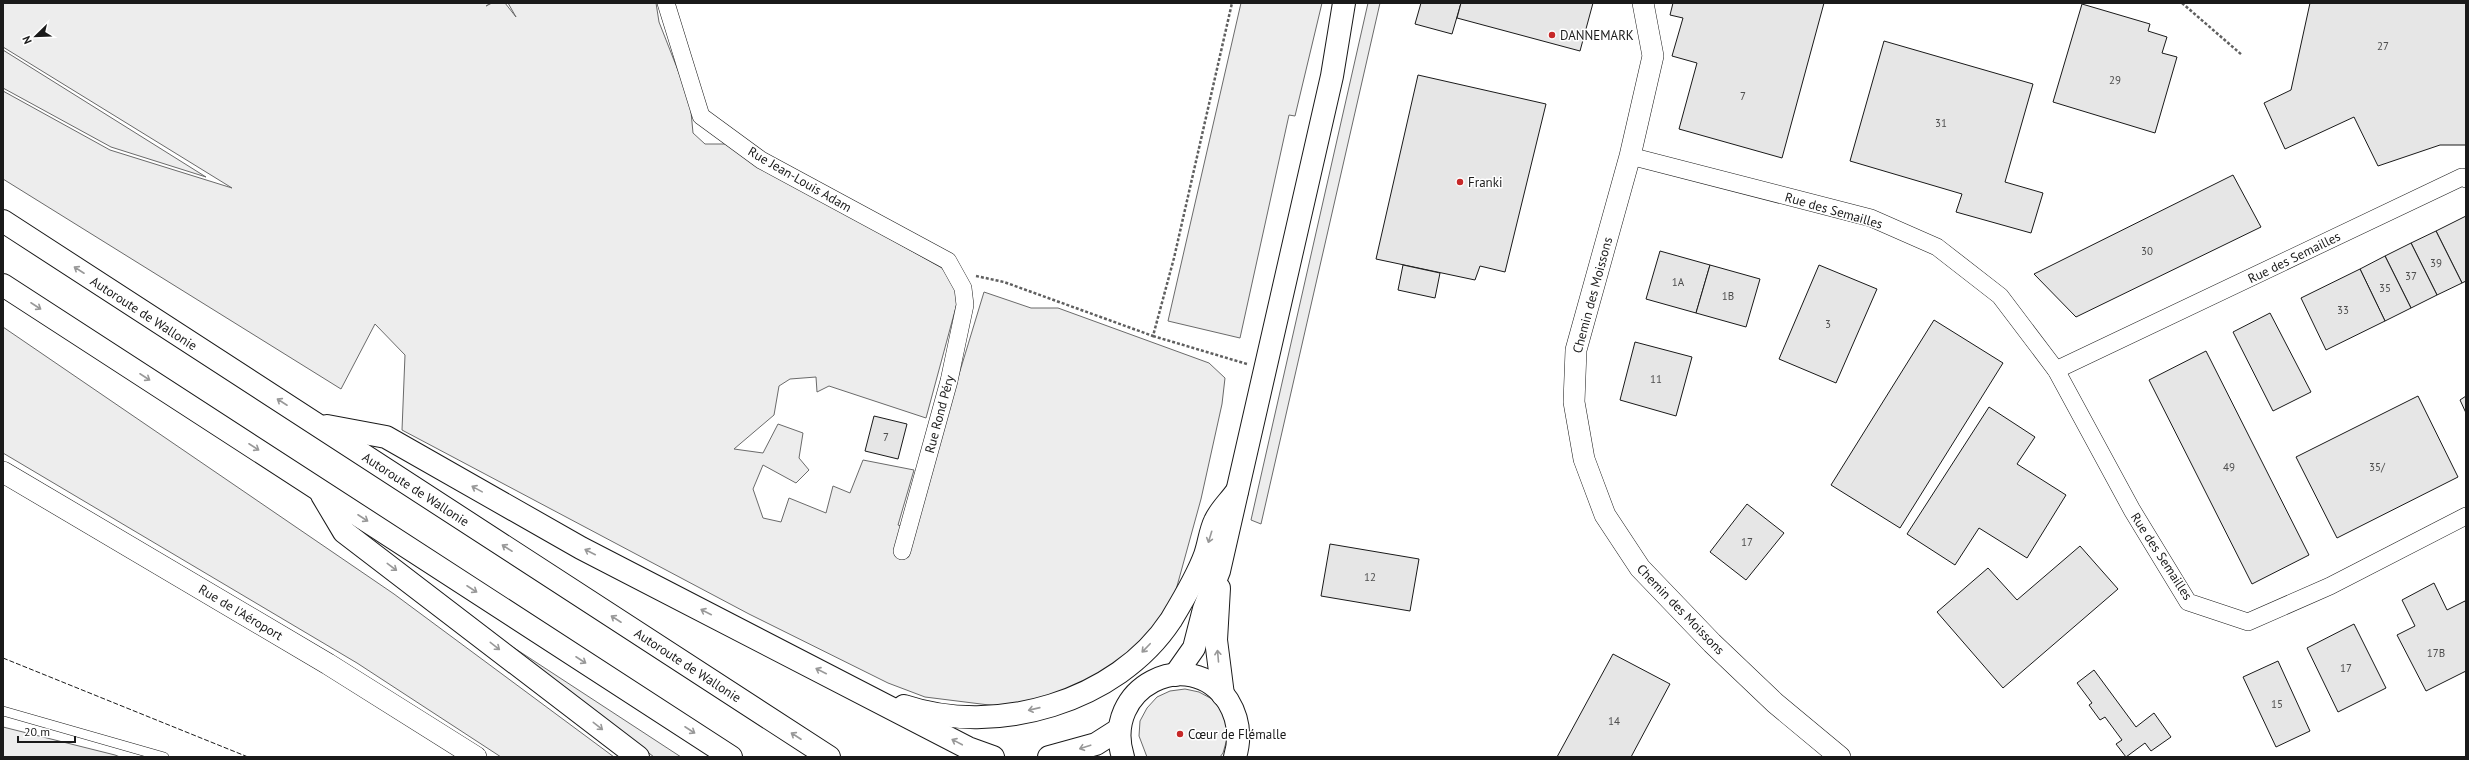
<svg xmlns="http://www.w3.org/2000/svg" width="2469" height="760" viewBox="0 0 2469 760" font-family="'PT Sans',sans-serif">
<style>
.built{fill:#ededed;stroke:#6a6a6a}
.building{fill:#e6e6e6;stroke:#1a1a1a}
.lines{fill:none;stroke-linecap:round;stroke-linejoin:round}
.service-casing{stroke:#1a1a1a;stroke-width:10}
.minor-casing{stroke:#1a1a1a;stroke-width:18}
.tertiary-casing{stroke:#1a1a1a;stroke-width:22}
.secondary-casing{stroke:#1a1a1a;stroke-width:24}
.motorway-casing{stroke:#1a1a1a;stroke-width:24}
.path{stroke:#5f5f5f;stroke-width:2.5;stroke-dasharray:3 2;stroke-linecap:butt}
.service{stroke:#fff;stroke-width:9}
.minor{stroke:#fff;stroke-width:17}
.tertiary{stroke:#fff;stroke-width:21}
.secondary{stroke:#fff;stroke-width:22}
.motorway{stroke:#fff;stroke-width:22}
.fence{stroke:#1a1a1a;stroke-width:1;stroke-dasharray:5 2;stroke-linecap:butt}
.oneway{stroke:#989898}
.poi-dot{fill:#c62828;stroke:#fff;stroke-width:1.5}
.labels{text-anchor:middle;stroke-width:3;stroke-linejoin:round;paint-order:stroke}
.number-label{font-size:11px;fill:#4d4d4d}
.poi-label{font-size:13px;fill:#1a1a1a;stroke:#fff;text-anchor:start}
.street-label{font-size:13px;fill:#1a1a1a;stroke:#fff}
</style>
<rect width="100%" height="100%" fill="#fff"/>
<g class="built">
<polygon points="3,3 491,3 486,6 492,3 505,3 516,17 508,3 656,3 659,22 690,101 693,133 705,144 725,144 767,170 942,268 955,286 957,303 926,418 829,386 817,392 816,377 790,379 779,386 774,415 734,449 763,453 778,424 803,433 799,458 809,470 796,483 763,465 753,489 763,518 781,522 789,498 826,513 833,486 850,493 863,460 914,470 898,525 912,529 984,292 1031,308 1058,308 1209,363 1225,378 1222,404 1201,499 1171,608 1113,669 1056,696 997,706 925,697 888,683 749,614 402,430 405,355 375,324 341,389 3,179 3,91 110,150 232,188 3,47"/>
<polygon points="1241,3 1322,3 1295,116 1289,115 1240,338 1168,321"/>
<polygon points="1368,3 1380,3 1261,524 1251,520"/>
<polygon points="3,50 206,177 111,147 3,88"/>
<polygon points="3,327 394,594 614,757 501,757 357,663 3,453"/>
<polygon points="505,642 681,757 654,757"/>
<polygon points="1185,689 1199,692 1212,699 1221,710 1227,724 1227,739 1223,753 1220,757 1147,757 1139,736 1140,721 1147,708 1157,697 1170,691"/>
<polygon points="3,727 115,755 120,757 3,757"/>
</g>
<g class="building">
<polygon points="1421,3 1461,3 1452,34 1415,24"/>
<polygon points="1461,3 1593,3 1580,51 1457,18"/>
<polygon points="1673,3 1824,3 1782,158 1679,129 1697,63 1672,56 1683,18 1670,15"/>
<polygon points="2310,3 2466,3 2466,145 2440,145 2378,166 2354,117 2285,149 2264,103 2291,90"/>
<polygon points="2082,4 2150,24 2148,31 2167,37 2162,53 2177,57 2155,133 2053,102"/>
<polygon points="1884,41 2033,84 2005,182 2043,193 2031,233 1956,212 1962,194 1850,161"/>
<polygon points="1418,75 1546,104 1505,272 1480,266 1475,280 1376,259"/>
<polygon points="2233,175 2261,227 2076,317 2034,274"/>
<polygon points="2466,216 2466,281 2462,283 2436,231"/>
<polygon points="2436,231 2462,283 2437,295 2411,243"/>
<polygon points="2411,243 2437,295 2411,308 2385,256"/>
<polygon points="1660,251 1710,265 1696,313 1646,299"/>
<polygon points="2385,256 2411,308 2385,321 2360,269"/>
<polygon points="1403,265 1440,273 1435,298 1398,290"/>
<polygon points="1710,265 1760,279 1746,327 1696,313"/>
<polygon points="1819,265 1877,289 1836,383 1779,359"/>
<polygon points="2360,269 2385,321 2326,350 2301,298"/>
<polygon points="2270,313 2311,392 2273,411 2233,332"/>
<polygon points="1934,320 2003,363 1900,528 1831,485"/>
<polygon points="1635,342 1692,357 1676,416 1620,400"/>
<polygon points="2206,351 2309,555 2252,584 2149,380"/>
<polygon points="2418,396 2458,477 2337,538 2296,457"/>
<polygon points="2466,396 2466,413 2460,400"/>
<polygon points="1989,407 2035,437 2017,464 2066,495 2027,558 1979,528 1955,565 1907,534"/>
<polygon points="874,416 907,424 898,459 865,451"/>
<polygon points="1747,504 1784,533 1746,580 1710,552"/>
<polygon points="1330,544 1419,559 1410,611 1321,596"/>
<polygon points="2080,546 2118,589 2003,688 1937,612 1988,568 2017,600"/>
<polygon points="2434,583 2447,610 2465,601 2466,603 2466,671 2426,691 2397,635 2415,626 2402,600"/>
<polygon points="2354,624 2386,688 2338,712 2307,648"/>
<polygon points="1613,654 1670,684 1631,757 1557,757"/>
<polygon points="2278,661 2310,731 2276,747 2243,677"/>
<polygon points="2094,670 2136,727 2154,713 2171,737 2151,751 2145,743 2126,757 2116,744 2122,740 2105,717 2100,720 2089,705 2092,703 2077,683"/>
</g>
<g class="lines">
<defs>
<polyline id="service" points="3,711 164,757"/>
<g id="minor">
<polyline points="666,3 701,116 761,160 948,261 963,288 965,305 949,381 902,551"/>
<polyline points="1630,156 1871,218 1937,247 2000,296 2056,370 2132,510 2188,602 2248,622 2330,586 2466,516"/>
<polyline points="2056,370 2462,177 2466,179"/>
</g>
<g id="tertiary">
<polyline points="1643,3 1653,56 1630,156 1576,350 1574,402 1584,459 1605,515 1640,568 1712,643 1775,703 1840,757"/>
<polyline points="3,472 328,664 476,757"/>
</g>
<g id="secondary">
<polyline points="1219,588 1216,640 1223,695"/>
<polyline points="1175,675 1194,648 1204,609 1219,571 1332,76 1344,3"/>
<path d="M1123 757C1101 688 1189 643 1228 701 1239 719 1241 737 1235 757"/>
</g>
<g id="motorway">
<polyline points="3,221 829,757"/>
<polyline points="3,285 731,757"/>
<polyline points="327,426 386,437 581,548 968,748 993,757"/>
<polyline points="322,495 344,532 638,757"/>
<path d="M904 706C996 737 1117 702 1171 620 1183 600 1197 577 1205 555 1209 544 1210 531 1215 521 1220 510 1230 501 1237 491"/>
<polyline points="1049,757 1096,744 1118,730"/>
</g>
</defs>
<use href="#service" class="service-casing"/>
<use href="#minor" class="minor-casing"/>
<use href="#tertiary" class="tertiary-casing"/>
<use href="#secondary" class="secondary-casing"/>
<use href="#motorway" class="motorway-casing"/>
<g class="path">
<polyline points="2182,3 2242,55"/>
<polyline points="976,276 1004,282 1153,336 1174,258 1232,3"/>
<polyline points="1153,336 1247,364"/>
</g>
<use href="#service" class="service"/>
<use href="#minor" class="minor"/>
<use href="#tertiary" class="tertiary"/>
<use href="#secondary" class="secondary"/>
<use href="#motorway" class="motorway"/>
<polyline class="fence" points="3,658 248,757"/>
</g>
<defs><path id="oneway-shaft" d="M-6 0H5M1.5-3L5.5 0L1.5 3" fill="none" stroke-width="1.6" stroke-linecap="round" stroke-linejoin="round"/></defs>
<g class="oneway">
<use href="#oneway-shaft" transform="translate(79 270) rotate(-147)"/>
<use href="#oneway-shaft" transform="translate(36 306) rotate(33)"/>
<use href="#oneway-shaft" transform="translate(145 377) rotate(33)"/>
<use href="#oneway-shaft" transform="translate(282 402) rotate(-147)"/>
<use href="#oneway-shaft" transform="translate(254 447) rotate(33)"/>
<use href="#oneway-shaft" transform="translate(477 489) rotate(-151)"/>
<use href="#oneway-shaft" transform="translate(363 518) rotate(33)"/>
<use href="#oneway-shaft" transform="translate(1210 537) rotate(107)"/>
<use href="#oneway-shaft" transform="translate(507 548) rotate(-147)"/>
<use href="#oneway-shaft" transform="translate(590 552) rotate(-153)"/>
<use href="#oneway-shaft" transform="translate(392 567) rotate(37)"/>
<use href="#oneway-shaft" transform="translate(472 589) rotate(33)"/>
<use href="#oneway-shaft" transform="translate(706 612) rotate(-153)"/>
<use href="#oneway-shaft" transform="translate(616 619) rotate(-147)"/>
<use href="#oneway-shaft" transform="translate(495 646) rotate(38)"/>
<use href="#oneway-shaft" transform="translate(1146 648) rotate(134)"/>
<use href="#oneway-shaft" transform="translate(1218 656) rotate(-95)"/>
<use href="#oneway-shaft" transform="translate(581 660) rotate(33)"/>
<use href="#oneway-shaft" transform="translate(821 671) rotate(-153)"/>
<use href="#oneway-shaft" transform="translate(1034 709) rotate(167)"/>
<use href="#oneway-shaft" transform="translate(598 726) rotate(38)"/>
<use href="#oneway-shaft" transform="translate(690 730) rotate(33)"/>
<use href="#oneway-shaft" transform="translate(796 736) rotate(-147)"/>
<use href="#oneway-shaft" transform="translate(957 742) rotate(-152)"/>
<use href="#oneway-shaft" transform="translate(1085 747) rotate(162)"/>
</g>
<g class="poi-dot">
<circle cx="1552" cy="35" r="4"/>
<circle cx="1460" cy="182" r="4"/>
<circle cx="1180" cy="734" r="4"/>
</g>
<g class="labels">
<g class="number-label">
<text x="2383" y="50">27</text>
<text x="2115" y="84">29</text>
<text x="1743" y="100">7</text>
<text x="1941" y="127">31</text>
<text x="2147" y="255">30</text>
<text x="2436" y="267">39</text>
<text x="2411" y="280">37</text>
<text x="1678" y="286">1A</text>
<text x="2385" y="292">35</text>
<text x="1728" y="300">1B</text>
<text x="2343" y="314">33</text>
<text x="1828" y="328">3</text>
<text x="1656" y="383">11</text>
<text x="886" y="441">7</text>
<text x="2229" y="471">49</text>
<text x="2377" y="471">35/</text>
<text x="1747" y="546">17</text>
<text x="1370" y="581">12</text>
<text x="2436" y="657">17B</text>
<text x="2346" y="672">17</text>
<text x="2277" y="708">15</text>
<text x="1614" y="725">14</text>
</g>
<g class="poi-label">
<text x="1560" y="40">DANNEMARK</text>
<text x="1468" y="187">Franki</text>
<text x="1188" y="739">Cœur de Flémalle</text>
</g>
<g class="street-label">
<text transform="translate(800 179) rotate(30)" y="5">Rue Jean-Louis Adam</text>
<text transform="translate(1834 210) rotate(16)" y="5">Rue des Semailles</text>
<text transform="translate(2294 257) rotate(-26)" y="5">Rue des Semailles</text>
<text transform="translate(1592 295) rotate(-75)" y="5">Chemin des Moissons</text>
<text transform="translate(144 313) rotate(33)" y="5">Autoroute de Wallonie</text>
<text transform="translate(939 414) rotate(-75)" y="5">Rue Rond Péry</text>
<text transform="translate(416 489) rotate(33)" y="5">Autoroute de Wallonie</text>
<text transform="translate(2162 556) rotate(57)" y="5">Rue des Semailles</text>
<text transform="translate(1681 609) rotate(46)" y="5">Chemin des Moissons</text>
<text transform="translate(241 612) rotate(31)" y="5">Rue de l'Aéroport</text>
<text transform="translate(688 665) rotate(33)" y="5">Autoroute de Wallonie</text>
</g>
</g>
<rect width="2469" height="760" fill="none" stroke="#1a1a1a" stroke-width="8"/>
<g transform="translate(36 36) rotate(247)" stroke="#ffffff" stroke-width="3" paint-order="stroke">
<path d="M0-3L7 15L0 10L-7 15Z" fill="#1a1a1a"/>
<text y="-6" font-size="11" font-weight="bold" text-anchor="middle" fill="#1a1a1a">N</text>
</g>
<path d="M18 736v6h57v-6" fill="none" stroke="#1a1a1a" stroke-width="2"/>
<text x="24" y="736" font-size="12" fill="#1a1a1a" stroke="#ffffff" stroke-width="3" paint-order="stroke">20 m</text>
</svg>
